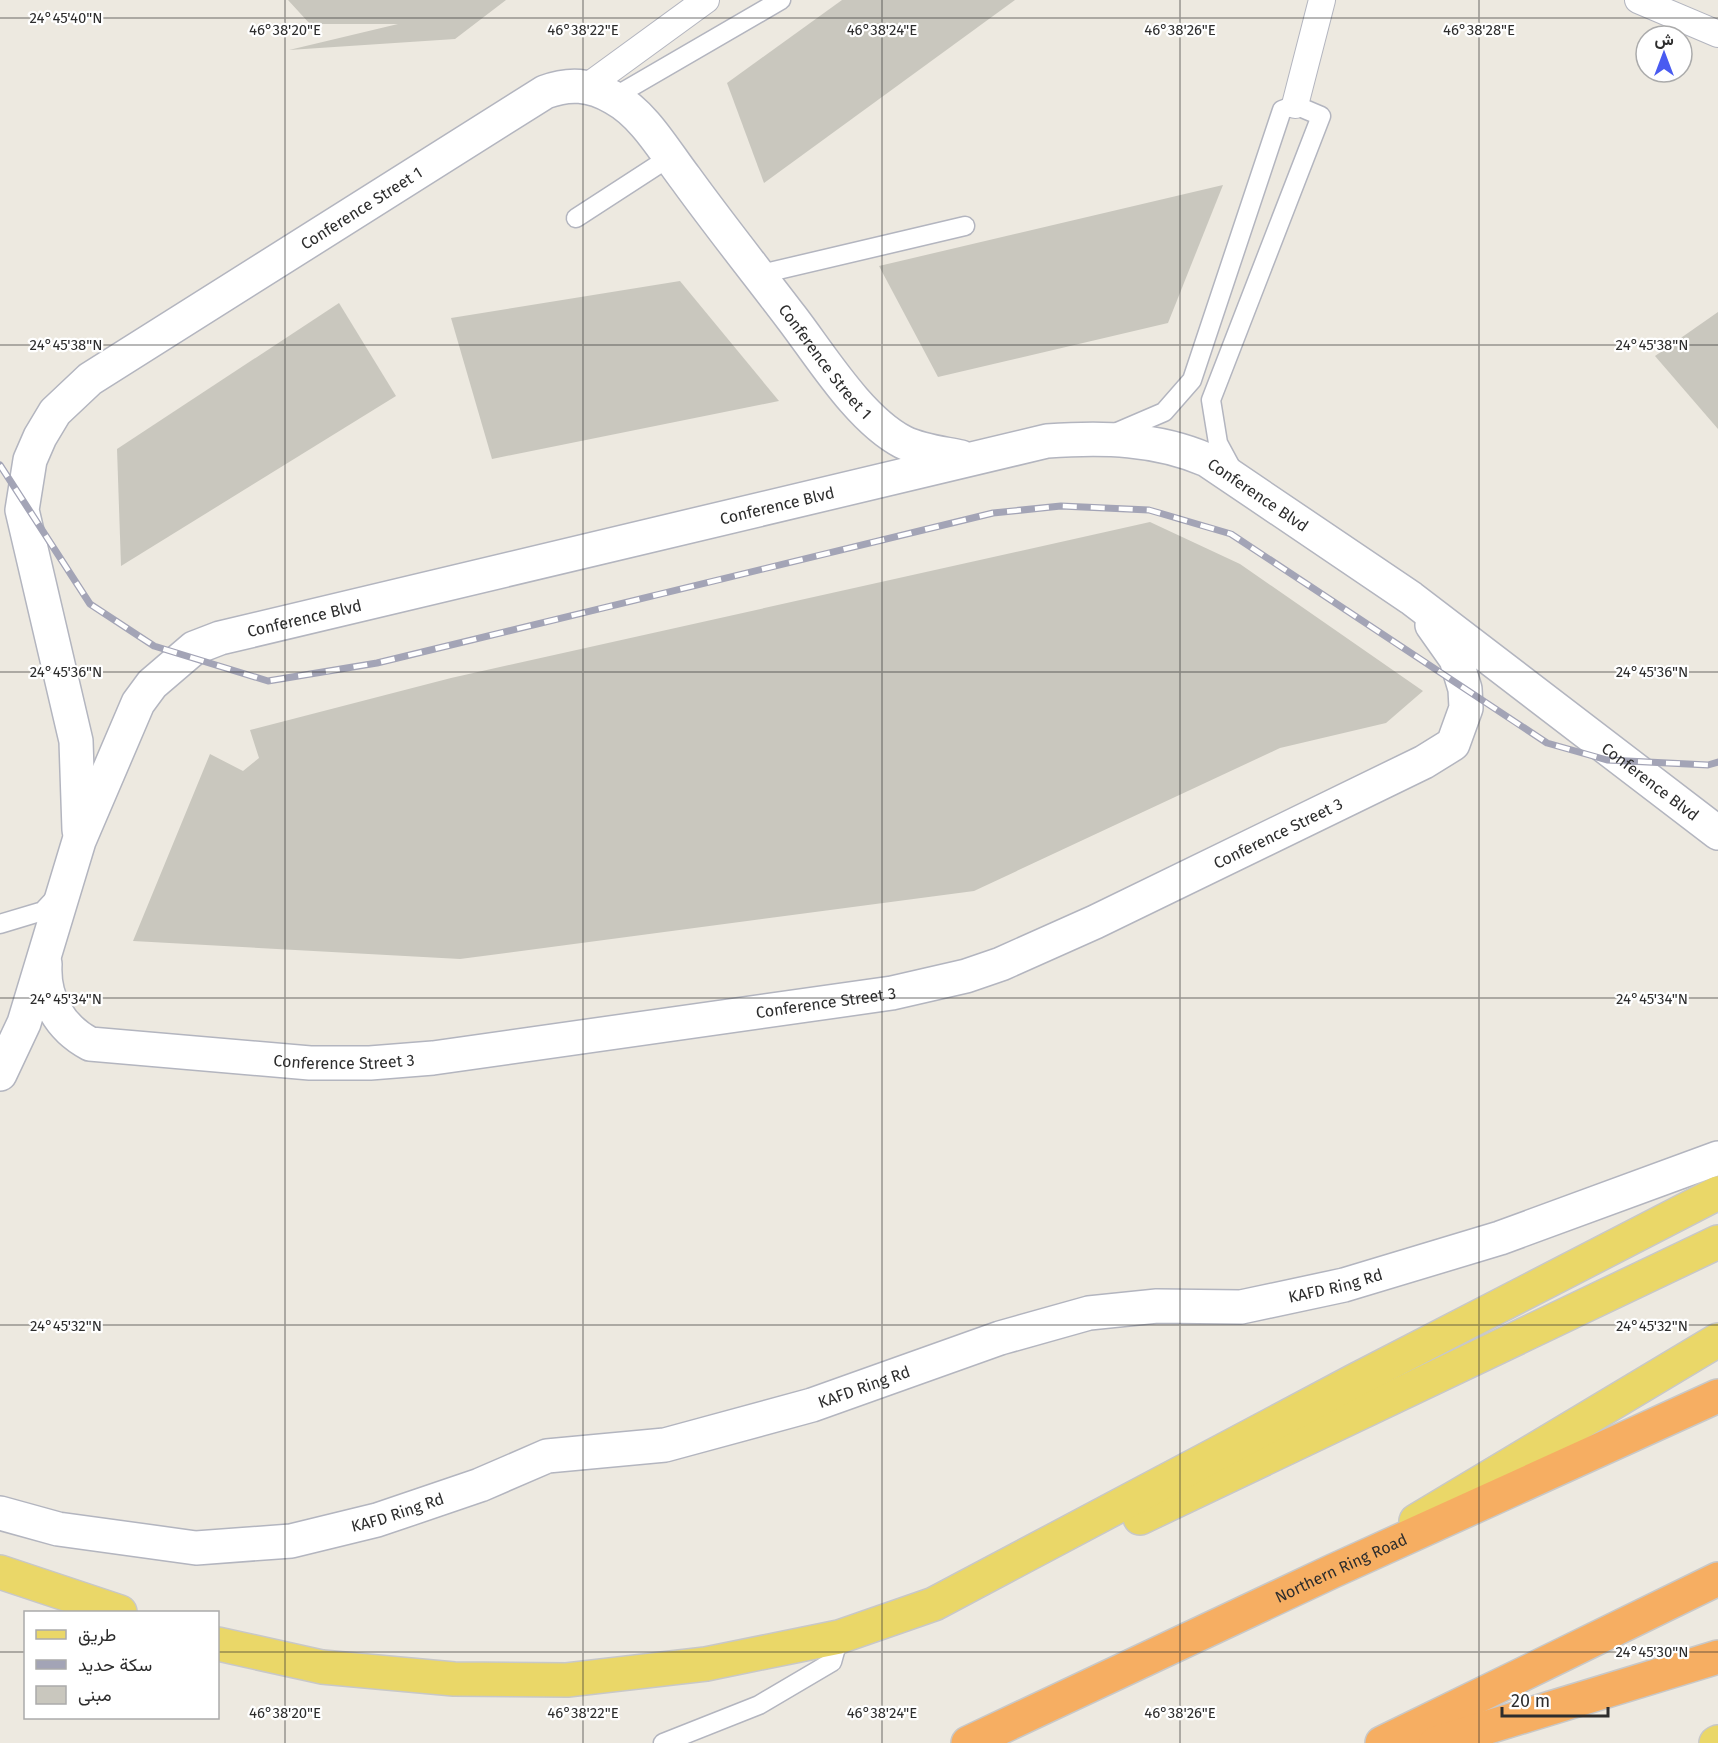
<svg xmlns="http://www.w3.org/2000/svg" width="1718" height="1743" viewBox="0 0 1718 1743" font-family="'Fira Sans',Vazirmatn,sans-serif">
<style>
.building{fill:#c9c7be}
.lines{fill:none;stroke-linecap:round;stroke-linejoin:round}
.service-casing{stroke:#b3b5bf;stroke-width:21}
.pedestrian-casing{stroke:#b3b5bf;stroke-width:28}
.minor-casing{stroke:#b3b5bf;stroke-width:36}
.primary-casing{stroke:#c8c8c8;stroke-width:36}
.motorway-casing{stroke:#c8c8c8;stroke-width:36}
.service{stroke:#fff;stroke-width:18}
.pedestrian{stroke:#fff;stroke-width:26}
.minor{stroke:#fff;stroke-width:33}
.primary{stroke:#ead768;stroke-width:33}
.motorway{stroke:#f6ae62;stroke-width:33}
.rail-casing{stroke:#a3a4b6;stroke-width:7}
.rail{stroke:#fff;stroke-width:4.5;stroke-dasharray:14;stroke-linecap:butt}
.ticks{fill:none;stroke:#2d2d2d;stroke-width:1.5;stroke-opacity:0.45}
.labels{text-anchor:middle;stroke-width:4.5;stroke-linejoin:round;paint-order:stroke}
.street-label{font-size:16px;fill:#2d2d2d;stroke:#fff}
.ticks-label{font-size:15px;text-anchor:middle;fill:#2d2d2d;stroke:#fff;stroke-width:4.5;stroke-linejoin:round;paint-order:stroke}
</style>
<rect width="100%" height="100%" fill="#ede9e0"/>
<g class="building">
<polygon points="288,0 506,0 455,39 289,50 398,24 310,24"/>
<polygon points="842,0 1015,0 764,183 727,83"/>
<polygon points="1223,185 1168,323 938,377 879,266"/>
<polygon points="680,281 779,401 492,459 451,318"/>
<polygon points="339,303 396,396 121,566 117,449"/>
<polygon points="1718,312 1718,429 1655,356"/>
<polygon points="1150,522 1240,564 1423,691 1386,723 1280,748 974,891 460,959 133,941 210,754 243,771 259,758 250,730 451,678"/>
</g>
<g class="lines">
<defs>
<g id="service">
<polyline points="614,97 781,0"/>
<polyline points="576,218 670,157"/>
<polyline points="757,275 965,226"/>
<polyline points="1115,433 1164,412 1192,380 1282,110 1295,105 1321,116 1211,400 1218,443 1232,469"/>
<polyline points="0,924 43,911 57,896"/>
<polyline points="663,1743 759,1705 832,1662 839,1637"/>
</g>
<g id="pedestrian">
<polyline points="1638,0 1718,34"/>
<polyline points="588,86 706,0"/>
<polyline points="1295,105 1322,0"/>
</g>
<g id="minor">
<path id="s1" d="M79 830 76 741 22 510 30 460 40 437 55 412 90 379 545 92C569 83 590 84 614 98 645 115 665 152 686 179 720 226 756 271 791 317 821 356 859 419 903 442 921 451 942 453 961 457"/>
<path id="s2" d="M45 964C43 999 60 1028 90 1044L310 1063H370L433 1058 892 993 966 976 1001 964 1095 922 1424 762 1453 744 1466 708 1465 689 1456 659 1432 625"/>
<path id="s3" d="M0 1074 24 1023 79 841 138 703 152 684 194 648 220 638 1047 441C1103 437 1156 438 1207 460L1411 598 1718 833"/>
<path id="s4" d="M0 1513 58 1529 196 1548 291 1541 377 1520 480 1485 547 1456 665 1445 812 1405 1000 1338 1089 1313 1157 1306 1241 1307 1344 1285 1500 1238 1718 1158"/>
</g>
<g id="primary">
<polyline points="1140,1518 1718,1242"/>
<polyline points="1416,1521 1718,1340"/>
<polyline points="0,1572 120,1612"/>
<polyline points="218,1644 322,1667 454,1679 567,1680 706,1664 839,1637 934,1604 1354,1381 1718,1193"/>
<polyline points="1716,1743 1718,1742"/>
</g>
<g id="motorway">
<path id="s5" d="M968 1743 1333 1571 1718 1396"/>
<polyline points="1382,1743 1718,1579"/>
<polyline points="1436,1743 1718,1657"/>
</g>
</defs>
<use href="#service" class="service-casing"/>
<use href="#pedestrian" class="pedestrian-casing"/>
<use href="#minor" class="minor-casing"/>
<use href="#primary" class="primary-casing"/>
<use href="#motorway" class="motorway-casing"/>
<use href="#service" class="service"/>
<use href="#pedestrian" class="pedestrian"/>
<use href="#minor" class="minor"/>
<use href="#primary" class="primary"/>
<use href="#motorway" class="motorway"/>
<defs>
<polyline id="rail" points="0,465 90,604 154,646 268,681 377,663 993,513 1061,506 1149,510 1231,534 1547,743 1607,760 1708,765 1718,762"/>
</defs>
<use href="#rail" class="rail-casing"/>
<use href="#rail" class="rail"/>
</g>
<path class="ticks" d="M285 0V1743M583 0V1743M882 0V1743M1180 0V1743M1479 0V1743M0 18H1718M0 345H1718M0 672H1718M0 998H1718M0 1325H1718M0 1652H26M218 1652H1718"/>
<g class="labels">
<g class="street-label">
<text dy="6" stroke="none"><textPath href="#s1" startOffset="800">Conference Street 1</textPath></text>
<text dy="6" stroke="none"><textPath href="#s1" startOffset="1428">Conference Street 1</textPath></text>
<text dy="6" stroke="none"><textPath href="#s3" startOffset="1578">Conference Blvd</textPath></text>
<text dy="6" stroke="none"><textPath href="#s3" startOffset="1076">Conference Blvd</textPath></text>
<text dy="6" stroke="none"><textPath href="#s3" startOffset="590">Conference Blvd</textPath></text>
<text dy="6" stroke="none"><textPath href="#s3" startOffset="2064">Conference Blvd</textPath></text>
<text dy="6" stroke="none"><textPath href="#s2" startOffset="1324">Conference Street 3</textPath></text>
<text dy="6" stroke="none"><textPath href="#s2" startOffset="838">Conference Street 3</textPath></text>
<text dy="6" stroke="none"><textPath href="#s2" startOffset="352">Conference Street 3</textPath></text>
<text dy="6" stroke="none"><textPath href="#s4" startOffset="1377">KAFD Ring Rd</textPath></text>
<text dy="6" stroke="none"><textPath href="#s4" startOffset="891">KAFD Ring Rd</textPath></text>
<text dy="6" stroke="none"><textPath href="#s4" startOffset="405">KAFD Ring Rd</textPath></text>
<text dy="6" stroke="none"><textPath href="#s5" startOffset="412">Northern Ring Road</textPath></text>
</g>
</g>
<g class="ticks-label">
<text x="66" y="23">24°45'40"N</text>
<text x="285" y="35">46°38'20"E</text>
<text x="583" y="35">46°38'22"E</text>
<text x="882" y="35">46°38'24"E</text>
<text x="1180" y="35">46°38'26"E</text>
<text x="1479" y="35">46°38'28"E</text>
<text x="66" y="350">24°45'38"N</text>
<text x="1652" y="350">24°45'38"N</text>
<text x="66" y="677">24°45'36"N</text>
<text x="1652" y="677">24°45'36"N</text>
<text x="66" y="1004">24°45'34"N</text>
<text x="1652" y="1004">24°45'34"N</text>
<text x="66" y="1331">24°45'32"N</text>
<text x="1652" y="1331">24°45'32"N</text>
<text x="1652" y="1657">24°45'30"N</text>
<text x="285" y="1718">46°38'20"E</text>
<text x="583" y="1718">46°38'22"E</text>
<text x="882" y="1718">46°38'24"E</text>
<text x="1180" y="1718">46°38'26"E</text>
</g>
<rect x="24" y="1611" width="195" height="108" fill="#ffffff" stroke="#ababab" stroke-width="1.5"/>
<rect x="36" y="1630" width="30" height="9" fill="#ead768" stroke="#ababab" stroke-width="1.5"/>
<text x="78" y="1641" font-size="18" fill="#2d2d2d">طريق</text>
<rect x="36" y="1660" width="30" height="9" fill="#a3a4b6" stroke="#ababab" stroke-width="1.5"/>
<text x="78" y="1671" font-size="18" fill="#2d2d2d">سكة حديد</text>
<rect x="36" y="1686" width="30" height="18" fill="#c9c7be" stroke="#ababab" stroke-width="1.5"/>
<text x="78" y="1701" font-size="18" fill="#2d2d2d">مبنى</text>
<g transform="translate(1664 54)"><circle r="28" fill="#ffffff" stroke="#ababab" stroke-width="1.5"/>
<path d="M0-4.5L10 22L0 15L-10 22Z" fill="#495bf1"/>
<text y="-9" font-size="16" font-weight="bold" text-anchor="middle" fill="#2d2d2d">ش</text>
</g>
<path d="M1502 1707v9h106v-9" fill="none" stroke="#2d2d2d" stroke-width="3"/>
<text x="1511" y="1707" font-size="18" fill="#2d2d2d" stroke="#ffffff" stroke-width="4.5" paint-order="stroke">20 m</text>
</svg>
